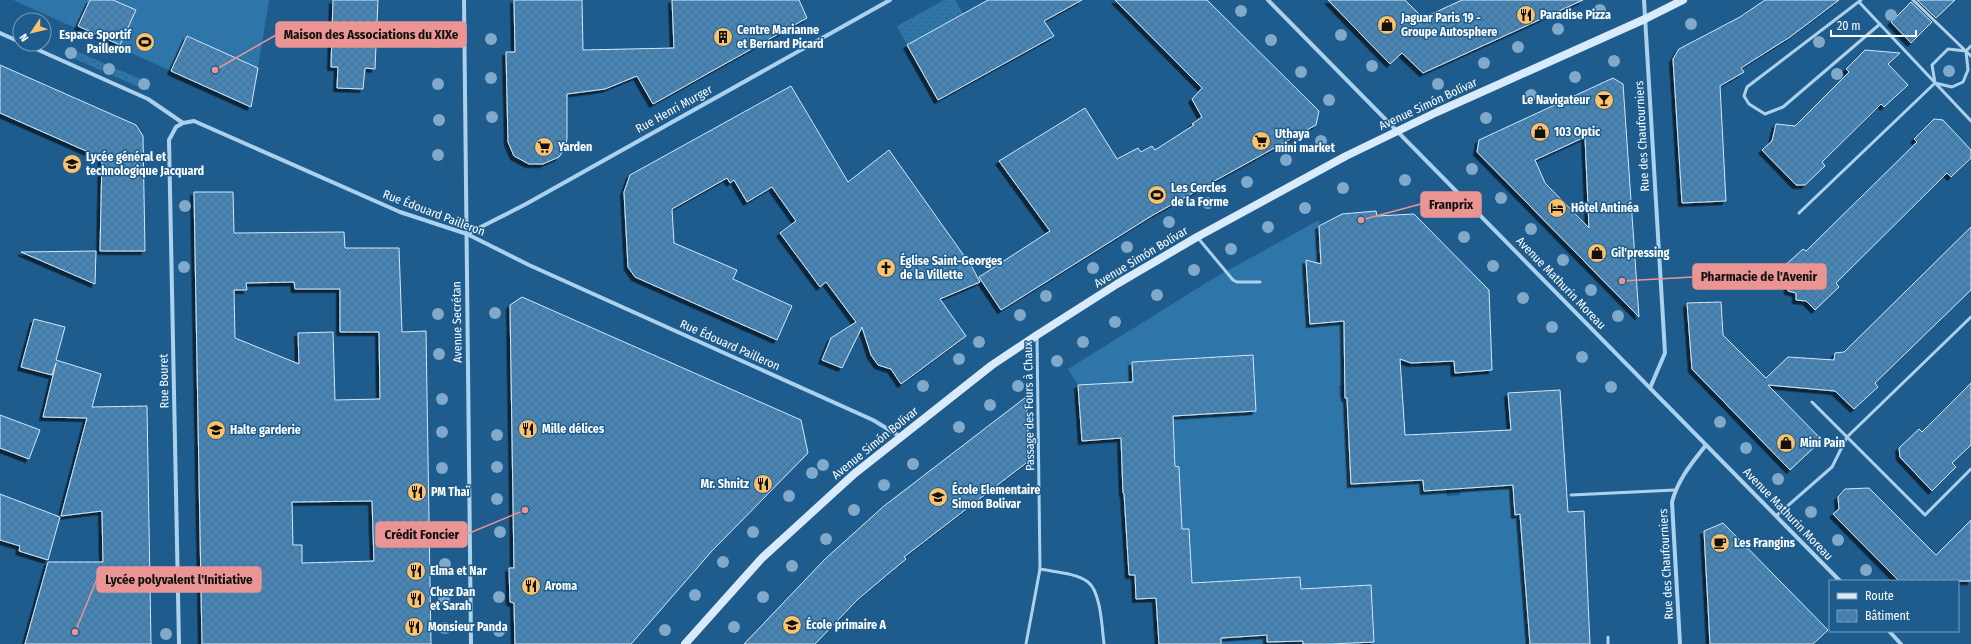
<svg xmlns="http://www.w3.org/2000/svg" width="1971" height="644" viewBox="0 0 1971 644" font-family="'Fira Sans Condensed',sans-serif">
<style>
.grass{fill:url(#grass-dots)}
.garden{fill:#2e75aa}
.building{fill:url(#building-cross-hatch);stroke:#d2e8f9;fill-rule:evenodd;filter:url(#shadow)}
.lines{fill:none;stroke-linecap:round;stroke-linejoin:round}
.lane{stroke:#acd1ed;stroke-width:3}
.street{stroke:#acd1ed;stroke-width:4}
.secondary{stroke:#d9ebfa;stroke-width:8}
.tree{fill:#81a9c9}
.labels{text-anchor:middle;stroke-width:3;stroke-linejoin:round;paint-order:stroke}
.poi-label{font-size:12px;font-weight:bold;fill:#fff;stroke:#1e5c8e;text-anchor:start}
.street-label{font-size:12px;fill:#fff;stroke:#1e5c8e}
.leader{fill:none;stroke:#ea9494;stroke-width:1.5}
.callout-dot{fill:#ea9494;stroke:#1e5c8e;stroke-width:1.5}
.callout{fill:#ea9494;stroke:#ea9494;stroke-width:1.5}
.callout-label{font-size:13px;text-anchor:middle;font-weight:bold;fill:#111}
</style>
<defs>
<pattern id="grass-dots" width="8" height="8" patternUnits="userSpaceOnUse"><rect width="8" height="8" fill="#2e75aa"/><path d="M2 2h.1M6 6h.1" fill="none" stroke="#3e5e76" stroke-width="1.8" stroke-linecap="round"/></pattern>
<pattern id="building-cross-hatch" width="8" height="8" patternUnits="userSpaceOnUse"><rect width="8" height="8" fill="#4686b6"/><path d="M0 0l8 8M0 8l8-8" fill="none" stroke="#486f8c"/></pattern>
<filter id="shadow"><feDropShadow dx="-3.5" dy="3.5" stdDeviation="0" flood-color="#0009"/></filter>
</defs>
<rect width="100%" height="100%" fill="#1e5c8e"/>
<g class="grass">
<polygon points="944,0 955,0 963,14 907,45 897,26"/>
<polygon points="67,47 151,84 148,91 64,54"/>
</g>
<g class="garden">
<polygon points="13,0 269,0 258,68 187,36 171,71"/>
<polygon points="1319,220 1321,264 1306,260 1310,324 1324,323 1325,319 1353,317 1346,385 1339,386 1340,398 1347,398 1351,484 1423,480 1424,491 1447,489 1447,496 1460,495 1460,489 1513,486 1515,514 1521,514 1530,644 1338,644 1374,641 1371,585 1301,589 1300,577 1179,583 1182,529 1179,467 1176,466 1173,416 1256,411 1253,355 1132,362 1133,382 1078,385 1068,369 1214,278"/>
<polygon points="1302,634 1303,644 1221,644 1221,638 1267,635 1268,642 1280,642"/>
</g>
<g class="building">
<polygon points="90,0 113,0 136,10 120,45 78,26"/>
<polygon points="333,0 378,0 375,69 365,68 363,89 337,88 338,67 331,67"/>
<polygon points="514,0 582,0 583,50 674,48 672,0 799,0 807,18 653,104 637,76 605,89 567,94 567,139 565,148 559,157 543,164 529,164 514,156 508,142 506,52 515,52"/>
<polygon points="988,0 1082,0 1044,21 1054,36 938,100 907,45"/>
<polygon points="1115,0 1207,0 1319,111 1316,125 1153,215 1001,310 979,277 1050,231 999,161 1085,108 1117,159 1138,148 1141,152 1152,146 1155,150 1194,125 1192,124 1202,117 1192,99 1202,88"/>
<polygon points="1328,0 1405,0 1423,18 1462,0 1583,0 1423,73 1402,53 1390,64"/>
<polygon points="1765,0 1839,0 1790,37 1741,68 1744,72 1720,86 1726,201 1682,203 1673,59 1679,49 1740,17"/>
<polygon points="1917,0 1955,0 1936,18"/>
<polygon points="1911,2 1932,22 1911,43 1891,22"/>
<polygon points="187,36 258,68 251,107 171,71"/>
<polygon points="1865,50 1900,53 1888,64 1908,85 1884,107 1881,104 1822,162 1825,166 1805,185 1796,185 1762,150 1772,141 1776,124 1795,126 1849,72 1846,69"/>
<polygon points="0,65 136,125 143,136 145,251 100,251 102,158 0,113"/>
<path d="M1613 78 1623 84 1639 317 1477 152 1479 140ZM1585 137 1589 228 1545 183 1535 160Z"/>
<polygon points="791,86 848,182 889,150 972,267 980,282 940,299 966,336 901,384 891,369 878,365 871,355 862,327 842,368 822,360 831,338 856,322 826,282 820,287 780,233 796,221 772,187 747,202 734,180 730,183 727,178 672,209 674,243 737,270 733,279 792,306 777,340 635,277 628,267 624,192 630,175"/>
<polygon points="1934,119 1943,120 1971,150 1971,158 1951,177 1947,173 1836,283 1839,287 1815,310 1806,301 1796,300 1796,293 1788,291 1787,282 1782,277 1782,268 1803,249 1806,251 1917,142 1914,139"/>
<path d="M194 192H233L234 233 344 232 345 248H399L402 332 426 331 431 644H202ZM294 282 295 289H340V332H379L380 399 335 400 333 332 298 333 299 364 235 338 234 290H247L246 283ZM372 501 374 561 302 563V545H293L292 502Z"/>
<polygon points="1376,211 1377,216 1414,214 1489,290 1492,370 1455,373 1454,361 1411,363 1400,359 1405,435 1511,430 1508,393 1560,390 1568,512 1584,511 1590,644 1530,644 1520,514 1515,515 1513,485 1424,491 1423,480 1351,484 1347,398 1345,398 1344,321 1310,324 1306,260 1321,264 1319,226 1342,214"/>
<polygon points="1971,227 1971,290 1875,383 1878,387 1854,409 1835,391 1768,385 1822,440 1790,470 1692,369 1687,303 1721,302 1723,335 1766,378 1788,357 1834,360 1835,353 1844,352"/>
<polygon points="96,251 95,284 21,252"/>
<polygon points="522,297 801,420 808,453 711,552 631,644 515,644 514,603 510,602 509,568 514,568 510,305"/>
<polygon points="34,319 65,327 56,360 101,374 92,407 147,406 151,644 25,644 48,562 103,562 102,511 61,516 87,418 43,417 56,363 52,375 21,367"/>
<polygon points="1253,355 1256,411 1173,416 1175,466 1179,467 1182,529 1189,529 1192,583 1300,577 1301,589 1371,585 1374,642 1331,644 1303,644 1303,641 1267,642 1267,635 1221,638 1221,644 1159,644 1156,598 1136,599 1135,575 1129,575 1124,493 1123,493 1121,438 1082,441 1078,385 1133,382 1132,362"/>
<polygon points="1971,383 1971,445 1952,463 1956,467 1932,491 1900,457 1899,448 1919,429 1922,432"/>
<polygon points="1026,397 1030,460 904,557 906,559 857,600 815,644 744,644 825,559 884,506"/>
<polygon points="0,415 40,430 29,459 0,448"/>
<polygon points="1869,488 1936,555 1971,520 1971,581 1899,581 1833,514 1839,509 1838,497 1845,489"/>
<polygon points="0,494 60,517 48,560 19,551 20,546 0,540"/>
<polygon points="1723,523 1828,630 1813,644 1710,644 1704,531"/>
</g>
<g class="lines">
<g class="lane">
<polyline points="1861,0 1747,87 1744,96 1749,104 1765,114 1783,107 1880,24"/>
<polyline points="1913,0 1971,56"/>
<polyline points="1859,2 1971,121"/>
<polygon points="1948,49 1966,51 1968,70 1963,82 1952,87 1935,83 1932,65"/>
<polyline points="1966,51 1971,46"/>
<polyline points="1799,213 1935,83"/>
<polyline points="1198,238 1233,280 1237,282 1260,282"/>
<polyline points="1812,402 1925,515 1971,469"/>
<polyline points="1571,495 1675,490"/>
<polyline points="1776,516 1832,467 1847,437 1971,317"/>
<path d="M1040 569C1055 572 1076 573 1088 582 1101 592 1102 628 1104 644"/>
<polyline points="1608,637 1608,644"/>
<polyline points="1026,644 1040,569 1037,337"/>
</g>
<g class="street">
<polyline points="464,0 471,644"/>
<polyline points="1268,0 1840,581"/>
<polyline points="1644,0 1665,353 1650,388"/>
<polyline points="0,33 20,42"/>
<polyline points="25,44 148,99 183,123 194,121 400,212 467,234 529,265 873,420 901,437"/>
<polyline points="467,234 526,204 890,0"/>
<polyline points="1889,631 1901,644"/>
<polyline points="179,644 169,140 176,127 183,123"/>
<path d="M1680 644 1672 502C1678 479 1692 463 1706 445"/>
</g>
<polyline class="secondary" points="685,644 762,558 854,474 992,365 1037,335 1117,284 1197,237 1346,156 1437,112 1645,19 1683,0"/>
</g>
<g class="tree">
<circle cx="1600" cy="10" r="6"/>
<circle cx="1241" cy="11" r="6"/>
<circle cx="1891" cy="15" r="6"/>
<circle cx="1691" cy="24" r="6"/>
<circle cx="1558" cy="29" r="6"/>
<circle cx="1341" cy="35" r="6"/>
<circle cx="491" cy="39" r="6"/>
<circle cx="1271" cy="40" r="6"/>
<circle cx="437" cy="42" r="6"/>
<circle cx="1819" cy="42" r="6"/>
<circle cx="1518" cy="47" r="6"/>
<circle cx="71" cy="53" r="6"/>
<circle cx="1614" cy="61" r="6"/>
<circle cx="1484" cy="63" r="6"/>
<circle cx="1372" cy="66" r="6"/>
<circle cx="109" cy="69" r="6"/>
<circle cx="1949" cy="71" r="6"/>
<circle cx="1301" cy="72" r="6"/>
<circle cx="1837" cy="74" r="6"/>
<circle cx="1575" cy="77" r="6"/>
<circle cx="491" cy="78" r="6"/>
<circle cx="144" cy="84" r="6"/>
<circle cx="438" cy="84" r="6"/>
<circle cx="1438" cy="84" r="6"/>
<circle cx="1531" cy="95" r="6"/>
<circle cx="1329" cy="100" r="6"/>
<circle cx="492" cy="117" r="6"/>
<circle cx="1486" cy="118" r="6"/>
<circle cx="439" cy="120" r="6"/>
<circle cx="1321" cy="141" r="6"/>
<circle cx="438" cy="155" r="6"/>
<circle cx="1286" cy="160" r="6"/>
<circle cx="1472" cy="169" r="6"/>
<circle cx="1405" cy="180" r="6"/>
<circle cx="1247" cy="182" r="6"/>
<circle cx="1343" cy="188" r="6"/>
<circle cx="1501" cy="198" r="6"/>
<circle cx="1208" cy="203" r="6"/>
<circle cx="185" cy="206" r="6"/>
<circle cx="1305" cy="208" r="6"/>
<circle cx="1169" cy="222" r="6"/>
<circle cx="1268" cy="227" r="6"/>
<circle cx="1531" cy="229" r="6"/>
<circle cx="1464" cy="237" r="6"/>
<circle cx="1127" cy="247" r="6"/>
<circle cx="1231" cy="249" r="6"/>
<circle cx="1563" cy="260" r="6"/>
<circle cx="1493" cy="266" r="6"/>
<circle cx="184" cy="267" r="6"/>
<circle cx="1093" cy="268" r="6"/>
<circle cx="1194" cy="270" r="6"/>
<circle cx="1591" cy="290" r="6"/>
<circle cx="1157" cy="295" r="6"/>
<circle cx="1046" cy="296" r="6"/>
<circle cx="1523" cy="298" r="6"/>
<circle cx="495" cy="313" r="6"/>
<circle cx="438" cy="314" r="6"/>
<circle cx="1020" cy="315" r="6"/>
<circle cx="1618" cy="316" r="6"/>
<circle cx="1115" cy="322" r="6"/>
<circle cx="1552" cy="327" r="6"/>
<circle cx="979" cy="342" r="6"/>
<circle cx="1083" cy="342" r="6"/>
<circle cx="439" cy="354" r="6"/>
<circle cx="1582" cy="357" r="6"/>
<circle cx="959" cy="359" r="6"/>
<circle cx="1057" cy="361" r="6"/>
<circle cx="923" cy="386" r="6"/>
<circle cx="1018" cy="386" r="6"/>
<circle cx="1611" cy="387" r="6"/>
<circle cx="442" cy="399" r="6"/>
<circle cx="990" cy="405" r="6"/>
<circle cx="1720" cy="422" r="6"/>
<circle cx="959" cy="427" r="6"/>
<circle cx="442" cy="432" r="6"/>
<circle cx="497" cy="435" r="6"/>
<circle cx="1746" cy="448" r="6"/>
<circle cx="913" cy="464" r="6"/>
<circle cx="823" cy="465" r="6"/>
<circle cx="497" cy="467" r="6"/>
<circle cx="442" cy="468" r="6"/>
<circle cx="812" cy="473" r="6"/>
<circle cx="1778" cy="479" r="6"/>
<circle cx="884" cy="485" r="6"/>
<circle cx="789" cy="496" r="6"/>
<circle cx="497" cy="499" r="6"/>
<circle cx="854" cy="510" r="6"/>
<circle cx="1811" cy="512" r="6"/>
<circle cx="500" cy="532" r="6"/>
<circle cx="753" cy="532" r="6"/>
<circle cx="826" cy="539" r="6"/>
<circle cx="1838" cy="540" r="6"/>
<circle cx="723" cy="562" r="6"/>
<circle cx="445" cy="564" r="6"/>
<circle cx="792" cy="566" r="6"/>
<circle cx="1866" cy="570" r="6"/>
<circle cx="695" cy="595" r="6"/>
<circle cx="499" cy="597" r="6"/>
<circle cx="763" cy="597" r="6"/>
<circle cx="444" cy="600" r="6"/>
<circle cx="734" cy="627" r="6"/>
<circle cx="445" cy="628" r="6"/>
<circle cx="665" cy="630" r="6"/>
<circle cx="499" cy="631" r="6"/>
<circle cx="166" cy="634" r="6"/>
</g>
<defs>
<symbol id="restaurant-disc" viewBox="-11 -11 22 22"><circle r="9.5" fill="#fcc16b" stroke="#1e5c8e"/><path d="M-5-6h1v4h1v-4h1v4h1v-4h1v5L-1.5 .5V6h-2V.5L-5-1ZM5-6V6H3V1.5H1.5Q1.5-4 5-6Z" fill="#111"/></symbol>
<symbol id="shop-disc" viewBox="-11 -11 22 22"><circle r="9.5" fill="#fcc16b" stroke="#1e5c8e"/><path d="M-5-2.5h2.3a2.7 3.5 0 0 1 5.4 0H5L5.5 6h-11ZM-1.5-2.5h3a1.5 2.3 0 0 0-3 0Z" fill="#111"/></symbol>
<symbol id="building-disc" viewBox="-11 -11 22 22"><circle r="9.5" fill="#fcc16b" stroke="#1e5c8e"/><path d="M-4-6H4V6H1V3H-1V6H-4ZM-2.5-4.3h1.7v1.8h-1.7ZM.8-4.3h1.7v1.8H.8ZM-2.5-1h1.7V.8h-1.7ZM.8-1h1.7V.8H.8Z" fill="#111"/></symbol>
<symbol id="stadium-disc" viewBox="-11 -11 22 22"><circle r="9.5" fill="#fcc16b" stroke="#1e5c8e"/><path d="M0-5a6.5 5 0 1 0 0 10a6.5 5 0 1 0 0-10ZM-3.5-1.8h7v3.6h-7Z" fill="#111"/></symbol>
<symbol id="bar-disc" viewBox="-11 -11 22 22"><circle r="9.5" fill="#fcc16b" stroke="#1e5c8e"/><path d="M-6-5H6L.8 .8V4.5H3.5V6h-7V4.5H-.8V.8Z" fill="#111"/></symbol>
<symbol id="supermarket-disc" viewBox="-11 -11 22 22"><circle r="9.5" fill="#fcc16b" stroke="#1e5c8e"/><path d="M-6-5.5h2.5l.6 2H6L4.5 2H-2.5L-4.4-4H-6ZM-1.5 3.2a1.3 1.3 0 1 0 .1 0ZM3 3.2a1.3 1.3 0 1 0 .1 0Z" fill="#111"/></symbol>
<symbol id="school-disc" viewBox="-11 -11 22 22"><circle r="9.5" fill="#fcc16b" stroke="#1e5c8e"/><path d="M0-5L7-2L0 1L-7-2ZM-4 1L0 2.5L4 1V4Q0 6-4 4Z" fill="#111"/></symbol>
<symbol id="hotel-disc" viewBox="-11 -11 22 22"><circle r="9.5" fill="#fcc16b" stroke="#1e5c8e"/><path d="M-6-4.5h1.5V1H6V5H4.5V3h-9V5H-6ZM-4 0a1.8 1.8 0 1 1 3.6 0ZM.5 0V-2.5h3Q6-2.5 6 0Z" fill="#111"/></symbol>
<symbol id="church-disc" viewBox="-11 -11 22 22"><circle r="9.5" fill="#fcc16b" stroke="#1e5c8e"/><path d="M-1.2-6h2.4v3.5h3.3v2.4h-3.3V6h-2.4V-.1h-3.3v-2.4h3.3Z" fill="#111"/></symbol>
<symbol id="cafe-disc" viewBox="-11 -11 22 22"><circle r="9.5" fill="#fcc16b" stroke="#1e5c8e"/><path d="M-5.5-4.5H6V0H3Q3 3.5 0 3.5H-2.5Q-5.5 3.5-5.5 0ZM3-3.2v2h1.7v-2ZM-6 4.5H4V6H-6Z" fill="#111"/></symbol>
</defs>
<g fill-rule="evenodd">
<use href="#restaurant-disc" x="1515" y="4" width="22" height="22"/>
<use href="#shop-disc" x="1376" y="14" width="22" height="22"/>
<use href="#building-disc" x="712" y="26" width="22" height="22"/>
<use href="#stadium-disc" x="134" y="31" width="22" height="22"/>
<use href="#bar-disc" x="1593" y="89" width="22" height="22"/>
<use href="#shop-disc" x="1529" y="121" width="22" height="22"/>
<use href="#supermarket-disc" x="1250" y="130" width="22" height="22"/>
<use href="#supermarket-disc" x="533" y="136" width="22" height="22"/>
<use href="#school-disc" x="61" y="153" width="22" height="22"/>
<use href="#stadium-disc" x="1146" y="184" width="22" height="22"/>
<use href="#hotel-disc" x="1546" y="197" width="22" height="22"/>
<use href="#shop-disc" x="1586" y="242" width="22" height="22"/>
<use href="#church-disc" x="875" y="257" width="22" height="22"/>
<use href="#restaurant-disc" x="517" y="418" width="22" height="22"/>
<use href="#school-disc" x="205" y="419" width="22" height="22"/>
<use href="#shop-disc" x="1775" y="432" width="22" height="22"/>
<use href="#restaurant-disc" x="752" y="473" width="22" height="22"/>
<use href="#restaurant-disc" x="406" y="481" width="22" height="22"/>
<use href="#school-disc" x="927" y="486" width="22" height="22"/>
<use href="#cafe-disc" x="1709" y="532" width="22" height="22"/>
<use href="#restaurant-disc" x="405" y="560" width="22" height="22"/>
<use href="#restaurant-disc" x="520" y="575" width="22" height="22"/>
<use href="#restaurant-disc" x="405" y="588" width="22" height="22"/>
<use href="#school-disc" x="781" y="614" width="22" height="22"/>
<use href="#restaurant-disc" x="403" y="616" width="22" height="22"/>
</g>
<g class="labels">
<g class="poi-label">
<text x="1540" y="19">Paradise Pizza</text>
<text x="1401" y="22">Jaguar Paris 19 -<tspan x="1401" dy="14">Groupe Autosphere</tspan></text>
<text x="737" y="34">Centre Marianne<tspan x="737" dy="14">et Bernard Picard</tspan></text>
<text x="131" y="39" text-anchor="end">Espace Sportif<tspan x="131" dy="14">Pailleron</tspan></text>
<text x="1590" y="104" text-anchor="end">Le Navigateur</text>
<text x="1554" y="136">103 Optic</text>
<text x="1275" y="138">Uthaya<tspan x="1275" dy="14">mini market</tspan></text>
<text x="558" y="151">Yarden</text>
<text x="86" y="161">Lycée général et<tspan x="86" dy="14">technologique Jacquard</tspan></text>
<text x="1171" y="192">Les Cercles<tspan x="1171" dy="14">de la Forme</tspan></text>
<text x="1571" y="212">Hôtel Antinéa</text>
<text x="1611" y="257">Gil'pressing</text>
<text x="900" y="265">Église Saint-Georges<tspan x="900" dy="14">de la Villette</tspan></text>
<text x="542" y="433">Mille délices</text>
<text x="230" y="434">Halte garderie</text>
<text x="1800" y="447">Mini Pain</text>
<text x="749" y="488" text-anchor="end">Mr. Shnitz</text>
<text x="952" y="494">École Elementaire<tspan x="952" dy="14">Simon Bolivar</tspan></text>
<text x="431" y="496">PM Thaï</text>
<text x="1734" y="547">Les Frangins</text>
<text x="430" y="575">Elma et Nar</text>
<text x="545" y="590">Aroma</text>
<text x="430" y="596">Chez Dan<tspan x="430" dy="14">et Sarah</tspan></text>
<text x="806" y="629">École primaire A</text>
<text x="428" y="631">Monsieur Panda</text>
</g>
<g class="street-label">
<text transform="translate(1428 104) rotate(-25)" y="4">Avenue Simón Bolívar</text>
<text transform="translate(674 109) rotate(-29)" y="4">Rue Henri Murger</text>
<text transform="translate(1642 136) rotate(-93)" y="4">Rue des Chaufourniers</text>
<text transform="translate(434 213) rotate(21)" y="4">Rue Édouard Pailleron</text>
<text transform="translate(1141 257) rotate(-31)" y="4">Avenue Simón Bolívar</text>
<text transform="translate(1561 283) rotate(46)" y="4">Avenue Mathurin Moreau</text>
<text transform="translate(457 322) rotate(-91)" y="4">Avenue Secrétan</text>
<text transform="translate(730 345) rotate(24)" y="4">Rue Édouard Pailleron</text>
<text transform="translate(164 381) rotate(-91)" y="4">Rue Bouret</text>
<text transform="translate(1029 406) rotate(-91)" y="4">Passage des Fours à Chaux</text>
<text transform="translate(875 443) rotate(-39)" y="4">Avenue Simón Bolívar</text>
<text transform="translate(1788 514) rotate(46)" y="4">Avenue Mathurin Moreau</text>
<text transform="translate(1666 564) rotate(-93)" y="4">Rue des Chaufourniers</text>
</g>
</g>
<path class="leader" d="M215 70L276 35M1361 220L1421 204M1622 281L1693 277M525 510L467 534M75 632L97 579"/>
<g class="callout-dot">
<circle cx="215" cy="70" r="4"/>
<circle cx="1361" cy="220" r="4"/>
<circle cx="1622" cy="281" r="4"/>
<circle cx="525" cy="510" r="4"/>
<circle cx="75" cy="632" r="4"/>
</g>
<g class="callout">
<rect x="276" y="22" width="190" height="25" rx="4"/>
<rect x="1421" y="192" width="60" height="25" rx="4"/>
<rect x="1693" y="264" width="133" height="25" rx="4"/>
<rect x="376" y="522" width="91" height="25" rx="4"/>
<rect x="97" y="567" width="164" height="25" rx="4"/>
</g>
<g class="callout-label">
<text x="371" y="39">Maison des Associations du XIXe</text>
<text x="1451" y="209">Franprix</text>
<text x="1759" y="281">Pharmacie de l'Avenir</text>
<text x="422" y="539">Crédit Foncier</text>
<text x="179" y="584">Lycée polyvalent l'Initiative</text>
</g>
<rect x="1829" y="580" width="130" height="52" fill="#1e5c8e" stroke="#789dbb"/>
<rect x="1837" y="593" width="20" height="6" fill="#d9ebfa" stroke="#789dbb"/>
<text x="1865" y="600" font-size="12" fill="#ffffff">Route</text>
<rect x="1837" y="610" width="20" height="12" fill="url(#building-cross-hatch)" stroke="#789dbb"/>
<text x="1865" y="620" font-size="12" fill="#ffffff">Bâtiment</text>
<g transform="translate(32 32) rotate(235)"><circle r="19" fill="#1e5c8e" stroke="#789dbb"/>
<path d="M0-3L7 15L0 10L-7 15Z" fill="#fcc16b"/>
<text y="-6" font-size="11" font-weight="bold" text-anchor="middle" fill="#ffffff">N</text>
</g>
<path d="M1831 30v6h85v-6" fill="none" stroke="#ffffff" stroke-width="2"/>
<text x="1837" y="30" font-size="12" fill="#ffffff" stroke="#1e5c8e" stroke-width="3" paint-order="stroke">20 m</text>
</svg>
